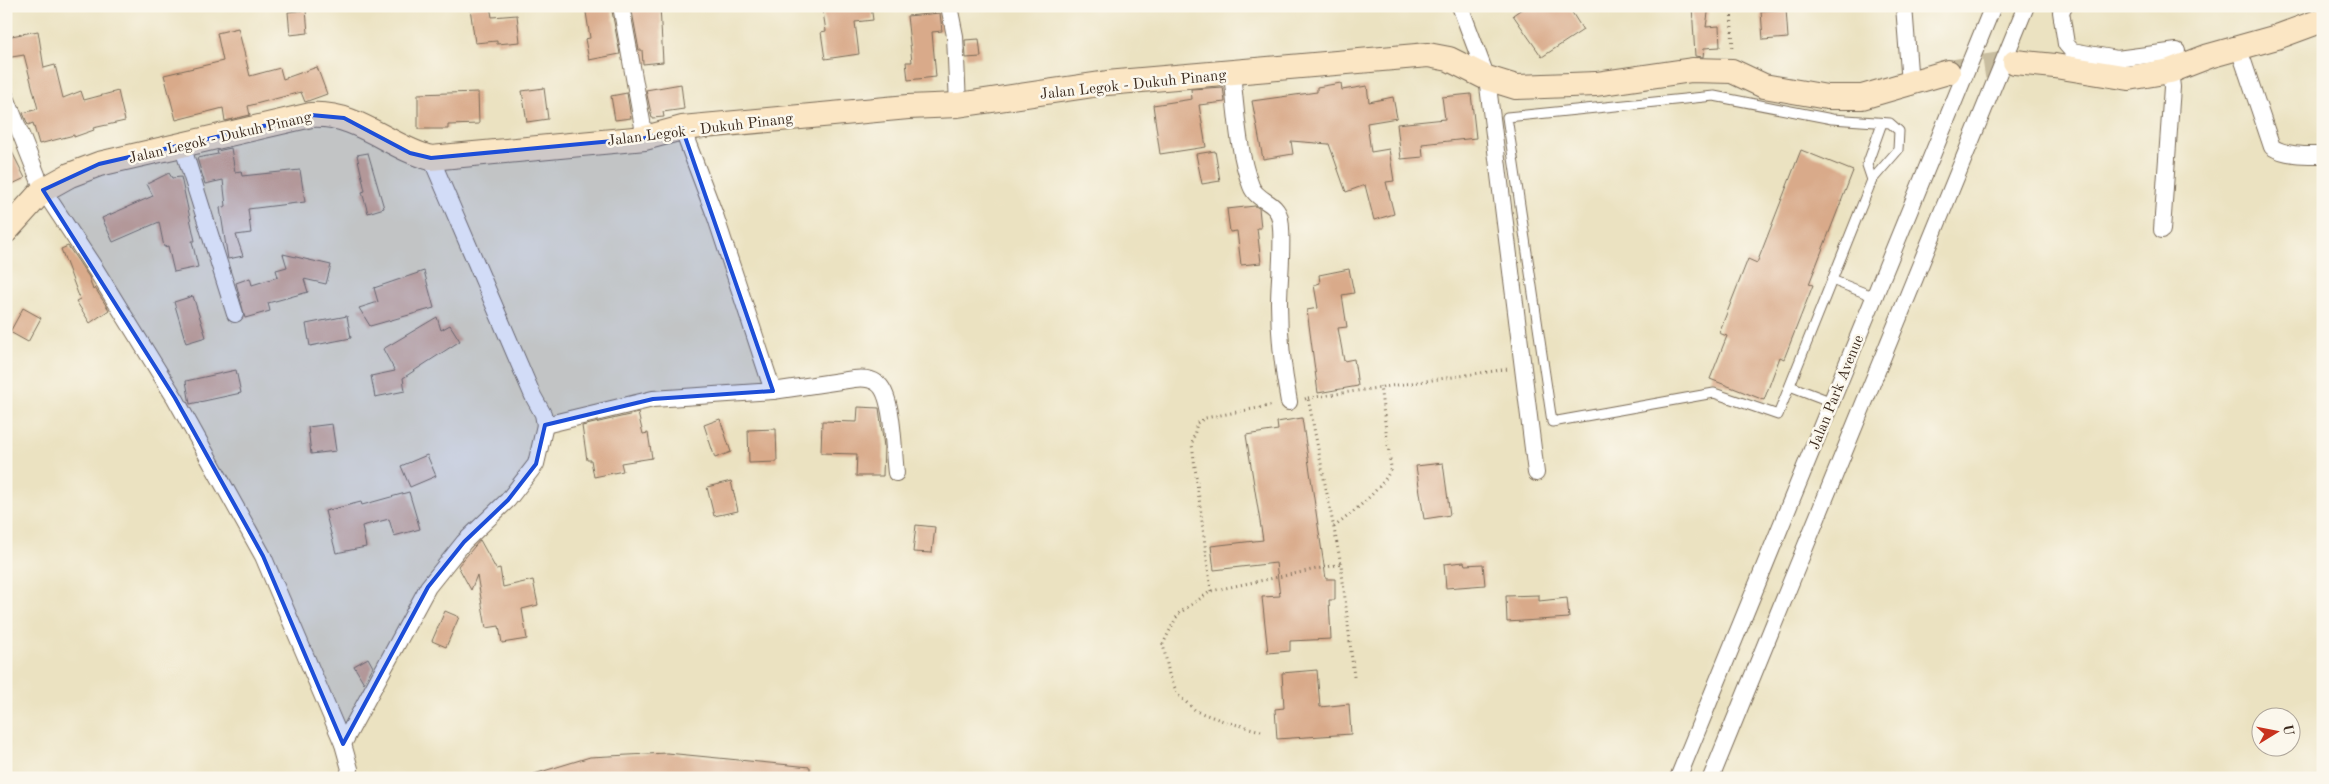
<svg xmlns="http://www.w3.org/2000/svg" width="2329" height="784" viewBox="0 0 2329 784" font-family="'Old Standard TT',serif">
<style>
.building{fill:#d9aa8a}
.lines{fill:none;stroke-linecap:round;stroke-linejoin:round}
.secondary-tunnel{stroke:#c8bda0;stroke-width:24;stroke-dasharray:24 12;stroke-linecap:butt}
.lane-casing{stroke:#796a57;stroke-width:11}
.street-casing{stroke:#796a57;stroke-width:18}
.secondary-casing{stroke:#796a57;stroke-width:26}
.path{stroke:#796a57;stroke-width:3;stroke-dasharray:1 4;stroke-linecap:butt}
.lane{stroke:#fff;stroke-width:9}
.street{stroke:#fff;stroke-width:16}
.secondary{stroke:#fbe6c4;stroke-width:24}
.marked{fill:#1d4ed8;fill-opacity:0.2;stroke:#1d4ed8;stroke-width:4;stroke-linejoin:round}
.labels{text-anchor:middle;stroke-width:5;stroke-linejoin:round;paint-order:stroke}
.street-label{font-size:15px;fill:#3b2a1e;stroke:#fbf7ec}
</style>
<rect width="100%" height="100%" fill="#fbf7ec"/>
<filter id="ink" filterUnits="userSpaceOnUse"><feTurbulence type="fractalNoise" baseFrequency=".02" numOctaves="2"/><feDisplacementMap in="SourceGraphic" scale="10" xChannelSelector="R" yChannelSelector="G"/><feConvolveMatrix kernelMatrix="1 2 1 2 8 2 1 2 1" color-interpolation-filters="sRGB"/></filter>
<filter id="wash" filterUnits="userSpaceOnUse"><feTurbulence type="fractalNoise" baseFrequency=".0096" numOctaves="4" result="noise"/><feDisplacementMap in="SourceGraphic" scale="20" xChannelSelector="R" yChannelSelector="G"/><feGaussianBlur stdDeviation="1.12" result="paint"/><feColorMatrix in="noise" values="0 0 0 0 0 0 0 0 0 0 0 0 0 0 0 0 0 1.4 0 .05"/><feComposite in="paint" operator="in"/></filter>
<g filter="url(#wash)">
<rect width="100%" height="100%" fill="#ebe2c1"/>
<g id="blocks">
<g class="building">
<polygon points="490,6 492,17 517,15 520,42 497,44 497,41 475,43 470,8"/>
<polygon points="585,6 611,6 620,54 589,60 585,39 590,38"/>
<polygon points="631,6 660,6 663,62 643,64 642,50 639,50"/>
<polygon points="822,6 871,6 873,20 855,22 859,54 825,59 821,32 826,31"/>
<polygon points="1526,6 1568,6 1583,30 1542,57 1513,15"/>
<polygon points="1692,6 1709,6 1706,27 1719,26 1720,47 1704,48 1703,57 1695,56"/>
<polygon points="1786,9 1788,38 1763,40 1761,11"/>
<polygon points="306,10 308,33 290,35 288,12"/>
<polygon points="940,13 942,31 932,32 936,77 908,80 906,62 912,62 907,16"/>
<polygon points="238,28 250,76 280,68 283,79 317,67 327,94 305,102 301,92 248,106 250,115 225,121 223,108 176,120 164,75 223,61 217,33"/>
<polygon points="38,31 44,68 55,65 63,98 81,91 84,100 118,91 125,121 93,128 94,130 74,137 74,135 39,144 33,123 28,125 23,113 38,109 24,55 6,58 6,37"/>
<polygon points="979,39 981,57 966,58 965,40"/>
<polygon points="1341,83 1342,90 1367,86 1369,102 1393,97 1397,118 1367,123 1371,152 1389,149 1394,181 1386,182 1394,214 1374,220 1365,185 1346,192 1329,144 1291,141 1293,154 1263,159 1252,101 1317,92 1317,87"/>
<polygon points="681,84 684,109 663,112 664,117 652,118 646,90"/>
<polygon points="1223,87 1225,102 1199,105 1206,147 1160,154 1153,105 1192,99 1191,89"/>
<polygon points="544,88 548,119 527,122 522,91"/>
<polygon points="478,92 479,124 448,125 448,129 418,129 418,94"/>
<polygon points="627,93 631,118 615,120 611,96"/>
<polygon points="1471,94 1476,138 1422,144 1423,157 1401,159 1397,124 1445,119 1442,97"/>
<polygon points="6,140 25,178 6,187"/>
<polygon points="231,148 235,172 241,171 242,176 300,170 305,202 248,209 251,233 236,235 243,256 228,259 220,208 226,206 223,180 205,184 197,158 218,154 217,151"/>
<polygon points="1801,150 1853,171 1809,284 1813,285 1784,359 1780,357 1764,400 1710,379 1727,336 1719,333 1748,259 1757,263"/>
<polygon points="1215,151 1220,181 1202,184 1196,154"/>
<polygon points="368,153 384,208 368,213 362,192 365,191 357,155"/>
<polygon points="169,173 172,178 181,177 195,241 192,241 198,267 174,272 168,246 164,247 159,222 113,242 102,218 153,196 147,184"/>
<polygon points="1255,206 1259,208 1261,228 1257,228 1261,263 1241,265 1237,231 1230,232 1227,209"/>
<polygon points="68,246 89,277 93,290 95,288 109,310 90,323 76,301 80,299 61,249"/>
<polygon points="283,254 331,265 326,284 304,279 308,292 268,303 270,311 245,318 236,283 250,278 252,285 278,277 276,270 287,267"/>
<polygon points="1349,269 1354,293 1342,295 1347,327 1338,328 1344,361 1354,359 1358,386 1318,393 1307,310 1318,308 1314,285 1320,283 1319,275"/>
<polygon points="424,271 434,308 370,326 359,308 378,302 374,288"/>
<polygon points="193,296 206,337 186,343 174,302"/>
<polygon points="23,308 41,318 28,342 10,332"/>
<polygon points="347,316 351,338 310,346 306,324"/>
<polygon points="437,317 441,330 450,325 460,341 403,378 405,391 375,397 371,376 395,371 383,349"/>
<polygon points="236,370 241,393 190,404 186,381"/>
<polygon points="858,407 879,408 884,447 883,476 856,476 857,454 821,453 822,421 857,422"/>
<polygon points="638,413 643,434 648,433 652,458 621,463 623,471 594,477 591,460 587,460 582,426"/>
<polygon points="1302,418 1326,579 1335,579 1335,600 1329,600 1331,639 1290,641 1290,651 1268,653 1262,597 1280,596 1276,563 1214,570 1211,546 1263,540 1246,435 1278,430 1277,422"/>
<polygon points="720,419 731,452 715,458 704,425"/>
<polygon points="332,424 336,451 311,454 308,427"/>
<polygon points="776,429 777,462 749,463 748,430"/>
<polygon points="427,455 436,476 410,487 401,466"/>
<polygon points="1443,463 1450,515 1424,519 1416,466"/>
<polygon points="731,481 738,511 714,516 707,487"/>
<polygon points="409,492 420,529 394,536 389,519 362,526 366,547 336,553 325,511 361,502 362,505"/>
<polygon points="916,525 935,527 932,553 913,552"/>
<polygon points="480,540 496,569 500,568 503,587 533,580 538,605 522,609 527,639 502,643 499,626 486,628 477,575 471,590 458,566"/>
<polygon points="1464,562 1465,565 1483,564 1485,585 1446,588 1444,564"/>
<polygon points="1539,595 1539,601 1567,598 1569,618 1507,622 1506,596"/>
<polygon points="445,611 459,617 446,647 432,641"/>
<polygon points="368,658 373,667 364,683 354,666"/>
<polygon points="1317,670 1320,707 1349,704 1351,734 1277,739 1275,709 1284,708 1282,673"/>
<polygon points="667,753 810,767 810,778 535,778 534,774 590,757"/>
</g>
</g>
</g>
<g filter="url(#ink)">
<use href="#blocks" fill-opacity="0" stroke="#796a57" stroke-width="1"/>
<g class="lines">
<polyline class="secondary-tunnel" points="1948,72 2015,62"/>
<defs>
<g id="lane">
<polygon points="1714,96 1832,119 1890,123 1899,131 1898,150 1872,180 1778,415 1714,393 1552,422 1507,117"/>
<polyline points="1872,180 1867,165 1882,123"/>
<polyline points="1832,280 1875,297"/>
<polyline points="1790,386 1832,402"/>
</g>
<g id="street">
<polyline points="621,6 645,138"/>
<polyline points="949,6 955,36 958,105"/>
<polyline points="1460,6 1487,78 1536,473"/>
<polyline points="1904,6 1910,84"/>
<polyline points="2064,6 2061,12 2066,44 2072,51 2117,59 2177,51"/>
<path d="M2239 49 2272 147C2286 156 2307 155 2323 155"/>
<path d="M1232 73C1236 109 1238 153 1251 186 1257 202 1277 201 1280 219 1284 240 1279 280 1279 303 1279 336 1283 370 1289 402"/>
<polyline points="6,97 43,190 96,270 175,398 263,556 343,744 350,769 347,778"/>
<polyline points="182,145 235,314"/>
<polyline points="431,158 533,396 543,414 545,425 653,399 773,391 716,218 682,128"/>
<polyline points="2162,230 2172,87 2170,71"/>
<path d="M773 391 854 379C862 378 870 378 877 383 894 394 893 452 896 473"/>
<polyline points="343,744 428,587 464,542 508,500 536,464 545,425"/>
<polyline points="1678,778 1993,6"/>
<polyline points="1711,778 2026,6"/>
</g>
<g id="secondary">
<polyline points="2015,62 2055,66 2129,78 2170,71 2209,56 2277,37 2323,20"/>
<path d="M6 231 43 190 70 175 99 164 311 115C358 112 388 147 431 158L645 138 682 128 908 107 958 105 1107 83 1428 55 1449 59 1487 78 1516 87 1596 84 1692 70 1732 71 1764 86 1827 97H1862L1948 72"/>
</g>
</defs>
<use href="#lane" class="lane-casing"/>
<use href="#street" class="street-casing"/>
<use href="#secondary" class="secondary-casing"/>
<g class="path">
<polyline points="1731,6 1733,51"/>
<polyline points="1308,398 1508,369"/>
<polyline points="1305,399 1308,398 1341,564 1354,677"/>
<path d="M1334 527C1349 516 1387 485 1391 467L1380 386"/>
<polyline points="1211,591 1192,444 1197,423 1205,418 1274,405"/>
<polyline points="1261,731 1226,722 1196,711 1178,695 1169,674 1163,644 1178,614 1211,591 1341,564"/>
</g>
<use href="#lane" class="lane"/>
<use href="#street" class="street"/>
<use href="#secondary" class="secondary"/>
</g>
</g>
<path class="marked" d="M311 115 344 118 410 153 431 158 645 138 682 128 773 391 653 399 545 425 536 464 508 500 464 542 428 587 343 744 263 556 175 398 43 190 99 164Z"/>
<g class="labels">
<g class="street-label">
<text transform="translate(1133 84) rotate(-6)" y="5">Jalan Legok - Dukuh Pinang</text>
<text transform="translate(700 129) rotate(-7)" y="5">Jalan Legok - Dukuh Pinang</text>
<text transform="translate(220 137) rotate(-13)" y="5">Jalan Legok - Dukuh Pinang</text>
<text transform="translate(1836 392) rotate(-68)" y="5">Jalan Park Avenue</text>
</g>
</g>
<rect width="2329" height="784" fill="none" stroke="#fbf7ec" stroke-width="25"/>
<g transform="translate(2276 732) rotate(80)"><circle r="24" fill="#fbf7ec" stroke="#aea59a"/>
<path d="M0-4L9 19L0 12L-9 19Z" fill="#c8321e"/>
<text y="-8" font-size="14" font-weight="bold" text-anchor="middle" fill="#3b2a1e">U</text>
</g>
</svg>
